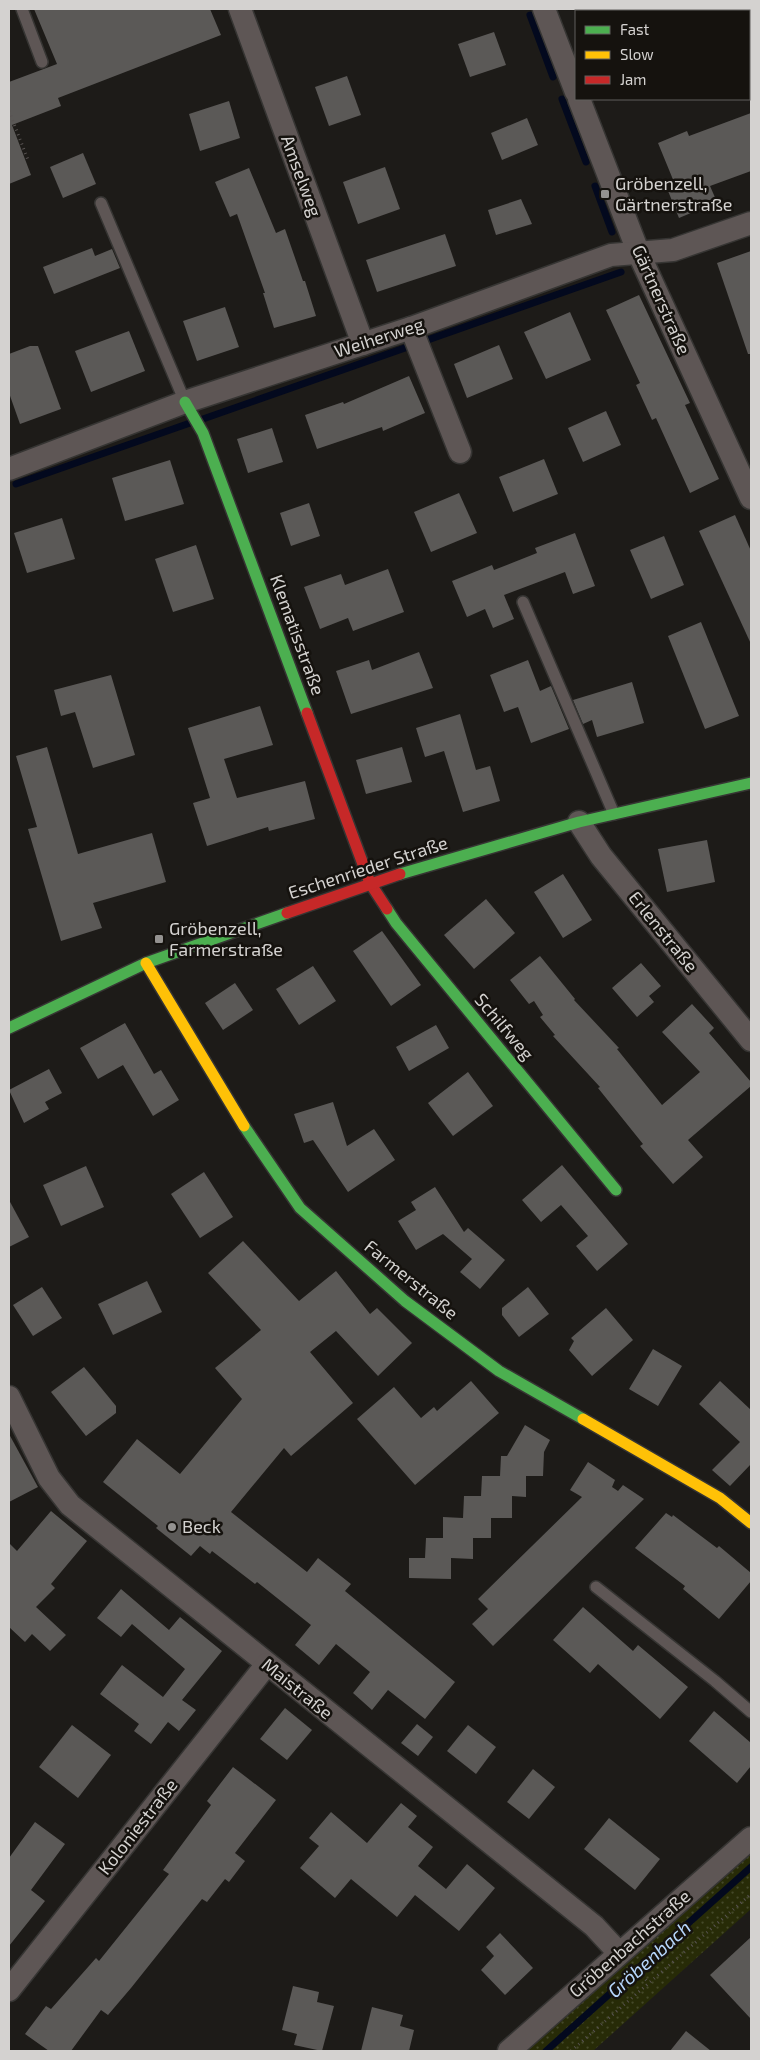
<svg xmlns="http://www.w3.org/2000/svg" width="760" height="2060" viewBox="0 0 760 2060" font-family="'Exo 2',sans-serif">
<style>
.green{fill:url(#green-dots)}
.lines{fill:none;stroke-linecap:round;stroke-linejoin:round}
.stream{stroke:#03091e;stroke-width:7}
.building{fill:#5b5957}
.lane-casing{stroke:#363533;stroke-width:14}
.street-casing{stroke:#363533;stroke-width:25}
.fast-casing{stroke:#363533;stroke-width:14}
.slow-casing{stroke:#363533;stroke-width:14}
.jam-casing{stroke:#363533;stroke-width:14}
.path{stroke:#595453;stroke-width:3;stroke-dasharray:1 4;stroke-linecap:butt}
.lane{stroke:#5e5655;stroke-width:11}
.street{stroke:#5e5655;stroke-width:22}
.fast{stroke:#4caf50;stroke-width:11}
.slow{stroke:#ffc107;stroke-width:11}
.jam{stroke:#c62828;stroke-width:11}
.poi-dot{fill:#949290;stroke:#15120e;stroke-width:2}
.labels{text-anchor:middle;stroke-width:5;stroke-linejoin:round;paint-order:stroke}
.street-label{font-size:18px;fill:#d4d2d0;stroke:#15120e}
.poi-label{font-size:18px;fill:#d4d2d0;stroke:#15120e;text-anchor:start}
.water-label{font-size:19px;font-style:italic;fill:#b6d6fb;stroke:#15120e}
</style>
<defs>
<pattern id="green-dots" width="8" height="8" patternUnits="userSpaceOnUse" patternTransform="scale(1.25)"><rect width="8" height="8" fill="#272b07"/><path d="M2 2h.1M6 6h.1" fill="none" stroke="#45492a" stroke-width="1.8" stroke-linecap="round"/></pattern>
</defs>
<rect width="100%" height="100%" fill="#1d1b18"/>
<polygon class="green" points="751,1848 751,1909 593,2051 520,2051"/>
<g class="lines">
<g class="stream">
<polyline points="530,15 553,77"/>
<polyline points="562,99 586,162"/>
<polyline points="595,186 612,232"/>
<polyline points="203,419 621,272"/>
<polyline points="16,484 190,423"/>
<polyline points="546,2051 751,1867"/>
</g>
</g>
<g class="building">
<polygon points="34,9 210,9 221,35 58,98 61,106 12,125 31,175 9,184 9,82 57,64"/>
<polygon points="494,32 506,65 470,77 458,44"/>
<polygon points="347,76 361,115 329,126 315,87"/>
<polygon points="229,101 240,138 200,151 189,114"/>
<polygon points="751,113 751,171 710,186 717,202 679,218 666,186 674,182 658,143 687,131 689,136"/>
<polygon points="527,118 538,145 502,160 491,133"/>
<polygon points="83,153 96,184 63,198 50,167"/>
<polygon points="385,167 400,209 358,224 343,182"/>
<polygon points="249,168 276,233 285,229 303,281 305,281 316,316 274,328 263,293 265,293 237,214 230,217 215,182"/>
<polygon points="521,199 532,224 496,235 488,210"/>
<polygon points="445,234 456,266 377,292 366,260"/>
<polygon points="92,248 95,256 112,249 120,268 54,294 43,267"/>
<polygon points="751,251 751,354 748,354 717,263"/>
<polygon points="639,295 690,403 685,405 719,479 690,493 656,418 652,420 636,385 640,383 606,310"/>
<polygon points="225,307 239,347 197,361 183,321"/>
<polygon points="570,312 591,360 546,379 524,332"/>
<polygon points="129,331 145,371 91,392 75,351"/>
<polygon points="499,345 513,379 467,398 454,364"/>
<polygon points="30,346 38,346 61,409 20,424 9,393 9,354"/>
<polygon points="409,376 425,413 383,431 382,427 317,449 305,415 343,402 344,404"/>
<polygon points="606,411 621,445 583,462 568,428"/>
<polygon points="272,428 283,462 248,473 237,439"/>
<polygon points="544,459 558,494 513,512 499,477"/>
<polygon points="170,460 184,504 125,521 112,478"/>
<polygon points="459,493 477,533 431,552 414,512"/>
<polygon points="309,503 320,536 291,546 280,513"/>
<polygon points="735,515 751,551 751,644 699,531"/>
<polygon points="62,518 75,559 27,573 14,533"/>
<polygon points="575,533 595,586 573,594 565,572 504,595 514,619 493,628 485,609 467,617 452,581 492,565 494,570 537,553 535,548"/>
<polygon points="664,536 684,585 651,599 630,550"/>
<polygon points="196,545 214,599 173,612 155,559"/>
<polygon points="388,569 404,612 353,631 348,618 320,629 304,587 341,574 345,585"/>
<polygon points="701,622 739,716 705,729 668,636"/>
<polygon points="419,652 433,688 351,714 336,671 369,660 372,670"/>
<polygon points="528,660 540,691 551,686 569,729 531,743 518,707 504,712 490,675"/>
<polygon points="111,675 135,755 93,768 75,712 61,716 54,690"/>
<polygon points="632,682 644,723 597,737 592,720 583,724 573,700"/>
<polygon points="260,706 273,745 224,759 237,798 305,781 315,819 269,831 268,827 207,846 193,803 210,798 188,728"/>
<polygon points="460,714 476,770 490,766 500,801 463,812 444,751 425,757 416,728"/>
<polygon points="47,747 78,854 152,833 166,882 93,903 102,928 61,941 28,829 37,827 16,756"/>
<polygon points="402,747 412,782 366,794 356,760"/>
<polygon points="707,840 715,882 667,892 658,849"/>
<polygon points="563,874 592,920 563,938 534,892"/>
<polygon points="486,899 515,933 474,969 444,935"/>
<polygon points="382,931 421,985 391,1006 353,951"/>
<polygon points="540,956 575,999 574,1000 619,1048 617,1049 662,1105 700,1072 662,1032 692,1004 714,1028 709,1033 751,1082 751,1086 688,1140 703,1157 673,1184 640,1146 643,1144 598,1088 600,1087 553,1036 555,1035 540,1017 543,1015 534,1001 529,1004 510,980"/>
<polygon points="641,963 661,986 649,996 654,1002 637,1017 612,988"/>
<polygon points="313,966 336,1001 299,1025 276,989"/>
<polygon points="235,983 253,1010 223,1030 205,1003"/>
<polygon points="125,1023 154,1074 161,1070 179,1100 153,1116 123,1065 98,1079 80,1048"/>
<polygon points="436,1025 449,1048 409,1071 396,1047"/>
<polygon points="49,1069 62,1093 45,1102 49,1109 24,1123 9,1090"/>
<polygon points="468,1072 493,1106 453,1136 428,1103"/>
<polygon points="333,1102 347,1146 374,1129 395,1160 348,1192 313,1140 304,1143 294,1114"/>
<polygon points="562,1165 628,1244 597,1271 576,1246 588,1236 561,1205 541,1222 522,1200"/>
<polygon points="86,1166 104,1207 61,1226 43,1185"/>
<polygon points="204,1172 233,1217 200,1238 171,1194"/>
<polygon points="435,1187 464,1232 468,1228 505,1260 480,1289 460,1272 472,1259 443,1234 416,1250 398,1221 416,1210 411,1202"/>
<polygon points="9,1200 29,1237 9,1247"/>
<polygon points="243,1241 299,1301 336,1271 370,1314 377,1308 412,1343 378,1376 336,1331 310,1352 353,1403 291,1456 284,1448 231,1512 307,1572 318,1558 351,1584 345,1591 455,1682 425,1719 388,1690 372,1710 353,1693 370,1672 336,1644 319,1665 295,1645 311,1625 257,1582 255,1584 212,1551 210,1554 200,1546 191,1556 156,1528 158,1526 103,1482 137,1439 180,1474 242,1399 215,1368 261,1330 208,1273"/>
<polygon points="147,1281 162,1312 113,1335 98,1304"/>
<polygon points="42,1287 62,1318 33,1336 13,1305"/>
<polygon points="528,1287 549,1314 519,1337 502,1315 502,1308"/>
<polygon points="606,1308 633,1340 592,1376 569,1350 574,1341 571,1338"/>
<polygon points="653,1349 682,1366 658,1406 629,1389"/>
<polygon points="84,1367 116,1406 116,1413 86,1436 51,1392"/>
<polygon points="471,1381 499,1413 415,1485 357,1419 394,1387 421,1418 434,1407 437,1411"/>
<polygon points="720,1381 751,1410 751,1464 730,1486 712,1470 740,1442 699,1404"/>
<polygon points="525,1425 550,1440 544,1452 543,1476 526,1476 526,1497 512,1496 512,1518 491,1518 491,1538 473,1538 473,1559 451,1558 451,1579 409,1578 409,1558 425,1558 426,1538 443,1538 443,1517 463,1518 464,1496 481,1496 482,1476 500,1476 501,1456 507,1456"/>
<polygon points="9,1434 38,1487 9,1502"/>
<polygon points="588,1462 615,1480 612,1487 618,1491 623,1485 644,1499 493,1646 472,1624 488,1609 478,1599 582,1497 570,1490"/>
<polygon points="51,1511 87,1541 51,1584 55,1588 36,1607 66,1635 50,1651 32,1634 25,1642 9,1627 9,1543 17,1551"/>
<polygon points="666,1513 672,1517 673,1515 717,1548 719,1546 751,1573 751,1581 719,1619 683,1589 685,1586 635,1548"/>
<polygon points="121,1589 169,1630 180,1617 222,1651 182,1700 196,1710 179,1731 168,1722 151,1744 134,1731 139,1724 100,1694 122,1665 163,1697 185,1669 132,1624 121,1637 97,1618"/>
<polygon points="583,1607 633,1651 638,1645 688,1687 660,1719 598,1664 590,1673 553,1640"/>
<polygon points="285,1708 312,1730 287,1760 260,1739"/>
<polygon points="714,1711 751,1743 751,1766 737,1783 689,1741"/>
<polygon points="417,1724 433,1737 418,1756 401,1743"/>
<polygon points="72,1725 111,1755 78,1798 39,1767"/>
<polygon points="468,1725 496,1747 476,1774 447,1751"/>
<polygon points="233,1767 276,1800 235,1853 245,1861 229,1882 225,1879 207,1902 202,1899 131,1988 108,2015 101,2010 71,2051 49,2051 25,2034 46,2006 51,2009 96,1958 99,1961 169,1874 163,1870 211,1805 207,1801"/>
<polygon points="533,1769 555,1787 529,1819 507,1802"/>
<polygon points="401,1803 417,1816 408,1827 433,1847 418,1866 446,1889 467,1864 495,1888 459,1931 415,1895 397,1917 351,1879 335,1898 300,1868 319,1846 309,1838 331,1812 367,1843"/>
<polygon points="609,1818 660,1859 635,1890 584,1849"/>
<polygon points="35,1822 65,1844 31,1890 45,1901 9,1946 9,1858"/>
<polygon points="500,1933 533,1968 505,1995 481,1970 494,1956 486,1947"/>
<polygon points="751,1937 751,2019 710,1975"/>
<polygon points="293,1986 319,1992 317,2002 334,2006 322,2051 294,2045 297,2034 282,2030"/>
<polygon points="372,2007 403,2015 400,2026 414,2030 409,2051 361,2051"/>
<polygon points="686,2031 711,2051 670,2051"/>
</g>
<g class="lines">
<defs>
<g id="lane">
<polyline points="22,9 42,62"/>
<polyline points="101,203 185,402"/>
<polyline points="523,602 614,814"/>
<polyline points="596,1587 715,1681 751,1712"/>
</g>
<g id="street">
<polyline points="240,9 363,344"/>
<polyline points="544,9 576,92"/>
<polyline points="579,99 639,254 751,498"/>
<polyline points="411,328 460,452"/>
<polyline points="9,469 185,402 411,328 611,255 673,250 751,223"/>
<polyline points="579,822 601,856 751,1040"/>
<polyline points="9,1397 49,1478 70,1505 594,1926 619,1953"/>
<polyline points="9,1990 267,1664"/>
<polyline points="509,2051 751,1838"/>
</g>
<g id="fast">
<polyline points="185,402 203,433 307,713"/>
<polyline points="400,874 579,822 751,783"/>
<polyline points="387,909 396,923 616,1190"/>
<polyline points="9,1028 146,963 287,913"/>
<polyline points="244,1126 300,1208 405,1301 499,1371 583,1419"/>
</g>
<g id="slow">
<polyline points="146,963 244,1126"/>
<polyline points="583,1419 720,1498 751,1523"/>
</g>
<g id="jam">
<polyline points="307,713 370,883 387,909"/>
<polyline points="287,913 400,874"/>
</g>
</defs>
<use href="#lane" class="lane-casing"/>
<use href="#street" class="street-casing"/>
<use href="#fast" class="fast-casing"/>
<use href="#slow" class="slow-casing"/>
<use href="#jam" class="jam-casing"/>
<g class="path">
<polyline points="9,111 28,160"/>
<polyline points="635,1969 648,1982"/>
<polyline points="571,2051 751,1894"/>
</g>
<use href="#lane" class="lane"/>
<use href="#street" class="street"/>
<use href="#fast" class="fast"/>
<use href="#slow" class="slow"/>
<use href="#jam" class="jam"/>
</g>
<g class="poi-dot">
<rect x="600" y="189" width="10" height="10" rx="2.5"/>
<rect x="154" y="934" width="10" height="10" rx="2.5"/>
<circle cx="172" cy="1527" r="5"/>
</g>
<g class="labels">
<g class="street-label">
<text transform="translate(301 176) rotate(70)" y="6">Amselweg</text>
<text transform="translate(661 300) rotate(66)" y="6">Gärtnerstraße</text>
<text transform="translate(379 338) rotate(-18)" y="6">Weiherweg</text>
<text transform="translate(297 635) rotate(70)" y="6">Klematisstraße</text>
<text transform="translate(368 868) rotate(-18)" y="6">Eschenrieder Straße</text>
<text transform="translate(663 932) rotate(51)" y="6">Erlenstraße</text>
<text transform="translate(504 1027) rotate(50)" y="6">Schilfweg</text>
<text transform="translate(411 1280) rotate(39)" y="6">Farmerstraße</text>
<text transform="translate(297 1689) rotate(39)" y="6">Maistraße</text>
<text transform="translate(138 1827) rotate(-52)" y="6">Koloniestraße</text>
<text transform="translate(630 1944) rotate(-41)" y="6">Gröbenbachstraße</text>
</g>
<g class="poi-label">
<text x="615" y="190">Gröbenzell,<tspan x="615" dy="21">Gärtnerstraße</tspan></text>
<text x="169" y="935">Gröbenzell,<tspan x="169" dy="21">Farmerstraße</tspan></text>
<text x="182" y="1533">Beck</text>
</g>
<g class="water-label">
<text transform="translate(649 1959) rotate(-42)" y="7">Gröbenbach</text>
</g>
</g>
<rect width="760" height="2060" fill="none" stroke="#d4d2d0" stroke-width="20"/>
<rect x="575" y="10" width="175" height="90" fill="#15120e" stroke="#615f5c"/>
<rect x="585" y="26" width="25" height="8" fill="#4caf50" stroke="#615f5c"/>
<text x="620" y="35" font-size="15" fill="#d4d2d0">Fast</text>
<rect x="585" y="51" width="25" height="8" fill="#ffc107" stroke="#615f5c"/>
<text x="620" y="60" font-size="15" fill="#d4d2d0">Slow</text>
<rect x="585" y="76" width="25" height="8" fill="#c62828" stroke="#615f5c"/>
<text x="620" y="85" font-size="15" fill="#d4d2d0">Jam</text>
</svg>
